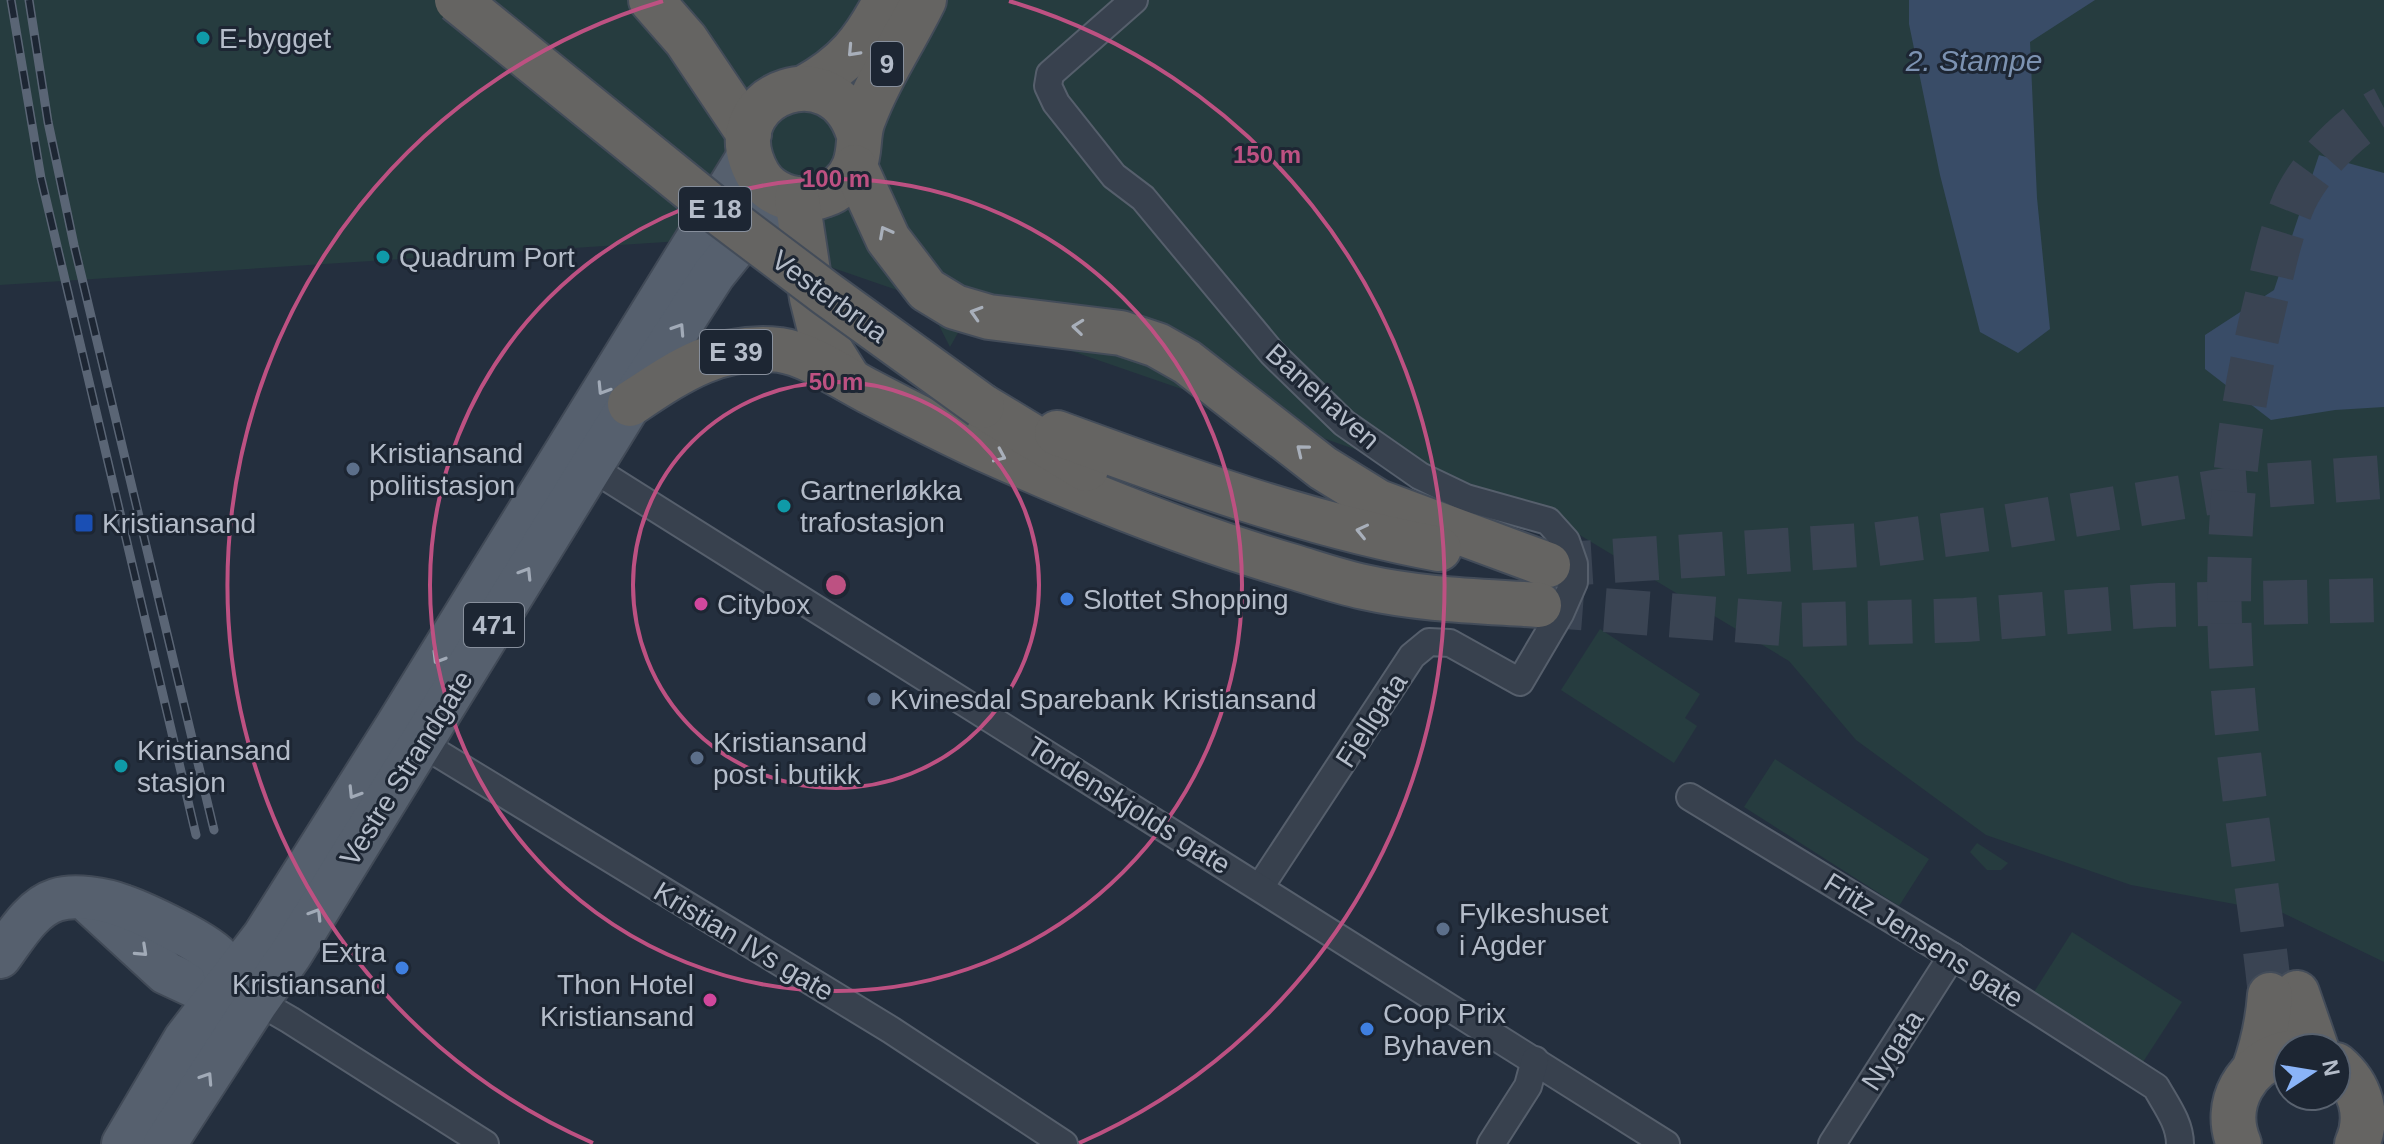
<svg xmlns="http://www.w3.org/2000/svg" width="2384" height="1144" viewBox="0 0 2384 1144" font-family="Arial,sans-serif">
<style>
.green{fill:#263c3f}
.water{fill:#394c67}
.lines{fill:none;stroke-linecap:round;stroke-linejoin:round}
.trunk-tunnel{stroke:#3a4453;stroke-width:44;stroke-dasharray:44 22;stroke-linecap:butt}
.minor-casing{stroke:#565f6c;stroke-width:30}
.primary-casing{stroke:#414a57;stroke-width:46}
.trunk-casing{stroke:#434c59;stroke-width:48}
.minor{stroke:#38414e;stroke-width:26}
.primary{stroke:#56606e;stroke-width:42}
.trunk{stroke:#656462;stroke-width:44}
.rail-casing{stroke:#5a6575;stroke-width:9}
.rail{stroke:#1d2633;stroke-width:6;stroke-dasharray:18;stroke-linecap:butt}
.trunk-bridge-casing{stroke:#434c59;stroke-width:48;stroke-linecap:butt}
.trunk-bridge{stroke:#656462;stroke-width:44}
.oneway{stroke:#a8afba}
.oneway2{stroke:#a1aab7}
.ring{fill:none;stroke:#bd5182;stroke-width:4}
.culture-dot{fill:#0f9aa8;stroke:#1d2633;stroke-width:3}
.service-dot{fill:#5c6f8a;stroke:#1d2633;stroke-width:3}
.transit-dot{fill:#1a4fb4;stroke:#1d2633;stroke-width:3}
.shop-dot{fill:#3f7fe0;stroke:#1d2633;stroke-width:3}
.hotel-dot{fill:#d1479c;stroke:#1d2633;stroke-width:3}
.labels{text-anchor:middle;stroke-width:6;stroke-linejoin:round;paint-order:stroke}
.shield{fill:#1d2633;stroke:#878f9c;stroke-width:2}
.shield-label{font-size:26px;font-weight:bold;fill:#b4bcc9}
.poi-label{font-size:28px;fill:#b4bcc9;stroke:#1d2633;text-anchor:start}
.street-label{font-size:28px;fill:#b4bcc9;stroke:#1d2633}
.water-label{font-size:30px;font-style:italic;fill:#7c92b1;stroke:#1d2633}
.centre{fill:#bd5182;stroke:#1d2633;stroke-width:4}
.ring-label{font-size:24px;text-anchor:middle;font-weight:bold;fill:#bd5182;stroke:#1d2633;stroke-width:6;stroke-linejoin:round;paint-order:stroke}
</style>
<rect width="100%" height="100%" fill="#242f3e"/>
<g class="green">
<polygon points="0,0 2384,0 2384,962 2283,913 2131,885 1986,835 1856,740 1789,661 1548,516 968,315 950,347 926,300 743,237 0,285"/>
<polygon points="1600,629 1700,694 1685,718 1697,726 1674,763 1561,690"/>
<polygon points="1775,759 1929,859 1899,906 1744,807"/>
<polygon points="1977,843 2008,863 2001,870 1987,870 1970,852"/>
<polygon points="2072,932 2182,1002 2143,1062 2034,992"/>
</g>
<g class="water">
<polygon points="1909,0 2095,0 2030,42 2037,198 2050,329 2018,353 1980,332 1940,175 1909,24"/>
<polygon points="2319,155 2384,173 2384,407 2335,410 2271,420 2205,369 2205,335 2274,290"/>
</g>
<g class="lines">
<g class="trunk-tunnel">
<polyline points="1548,565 1877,544 1989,529 2244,487 2384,477"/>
<polyline points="1539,605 1796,625 1965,620 2160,605 2384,600"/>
<path d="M2270 995C2259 888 2239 783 2232 676 2223 553 2235 427 2264 308 2272 275 2278 241 2291 209 2305 171 2349 126 2384 108"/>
</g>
<defs>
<g id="minor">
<polyline points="1134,0 1050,74 1048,86 1056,103 1114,176 1143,198 1272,353 1344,423 1420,476 1466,498 1548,521 1566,541 1574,564 1574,582 1560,614 1520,682 1450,643 1429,642 1412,656 1260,887"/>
<polyline points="592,468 1666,1144"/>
<polyline points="421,743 891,1030 1064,1144"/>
<path d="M1690 797 1952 956 2156 1087C2166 1105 2180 1123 2180 1144"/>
<polyline points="245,994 290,1020 485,1144"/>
<polyline points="1491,1144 1528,1086 1535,1060"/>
<polyline points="1832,1144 1952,956"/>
</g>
<g id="primary">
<polyline points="91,904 166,973 196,987 228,983"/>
<path d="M0 957C15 937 31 908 56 900 74 894 105 899 123 906 143 913 210 944 220 959 224 966 226 976 228 983"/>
<polyline points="123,1144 185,1039 264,936 396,727 749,155"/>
<polyline points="165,1144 257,1002 291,954 630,404 714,274 759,218 784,196"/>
</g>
<g id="trunk">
<polyline points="651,0 686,40 749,134"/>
<path d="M804 88C846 65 864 42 886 0"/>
<path d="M858 132C832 54 729 93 751 159 755 171 761 182 771 189 786 200 806 202 824 195 837 191 849 180 854 167 861 151 857 135 863 120 879 77 904 41 924 0"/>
<polyline points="855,167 888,239 927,290 955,307 989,317 1121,333 1157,345 1187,362 1323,468 1378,502 1548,565"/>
<polyline points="797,199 812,298 819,326 829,348 849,380"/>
<path d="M630 404C678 372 719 343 780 350 808 354 843 378 868 391 906 411 943 430 982 448 1084 494 1187 536 1294 567 1317 574 1340 582 1364 587 1422 600 1480 601 1539 605"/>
<polyline points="982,406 1086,469"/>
<path d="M1057 433C1182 479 1309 525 1439 549"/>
<polyline points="2297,993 2316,1048"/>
<path d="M2336 1065C2360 1085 2370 1115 2357 1144"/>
<path d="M2254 1070C2263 1045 2268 1021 2270 995"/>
<path d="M2239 1144C2222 1104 2246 1062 2288 1053"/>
</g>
</defs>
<use href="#minor" class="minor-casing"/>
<use href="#primary" class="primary-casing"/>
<use href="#trunk" class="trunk-casing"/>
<use href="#minor" class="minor"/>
<use href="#primary" class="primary"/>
<use href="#trunk" class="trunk"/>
<defs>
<g id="rail">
<polyline points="11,0 41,178 196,835"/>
<polyline points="29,0 48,122 74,245 214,830"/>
</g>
</defs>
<use href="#rail" class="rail-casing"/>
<use href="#rail" class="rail"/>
<defs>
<polyline id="trunk-bridge" points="457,0 721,214 827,294 982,406"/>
</defs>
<use href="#trunk-bridge" class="trunk-bridge-casing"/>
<use href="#trunk-bridge" class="trunk-bridge"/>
</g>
<defs><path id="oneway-chevron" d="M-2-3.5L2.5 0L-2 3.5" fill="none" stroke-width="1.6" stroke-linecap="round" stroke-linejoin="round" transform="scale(2)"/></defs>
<g class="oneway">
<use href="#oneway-chevron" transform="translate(853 51) rotate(133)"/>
<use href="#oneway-chevron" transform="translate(885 232) rotate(-118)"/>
<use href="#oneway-chevron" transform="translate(976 313) rotate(-163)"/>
<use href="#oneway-chevron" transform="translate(1078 327) rotate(-174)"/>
<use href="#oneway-chevron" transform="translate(1302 450) rotate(-141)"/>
<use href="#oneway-chevron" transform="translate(1000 456) rotate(24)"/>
<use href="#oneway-chevron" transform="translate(1362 531) rotate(-167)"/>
</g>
<g class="oneway2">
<use href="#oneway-chevron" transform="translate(679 329) rotate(-57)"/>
<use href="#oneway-chevron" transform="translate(603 389) rotate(122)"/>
<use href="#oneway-chevron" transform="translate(526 573) rotate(-58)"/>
<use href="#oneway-chevron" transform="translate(438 658) rotate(121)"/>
<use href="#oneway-chevron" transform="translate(354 793) rotate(122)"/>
<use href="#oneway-chevron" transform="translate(316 914) rotate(-58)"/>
<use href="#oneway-chevron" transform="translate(142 951) rotate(43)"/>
<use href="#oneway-chevron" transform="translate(207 1078) rotate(-57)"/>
</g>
<g class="ring">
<circle cx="836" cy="585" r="203"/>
<circle cx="836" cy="585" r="406"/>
<path d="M593 1143A609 609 0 0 1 663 1M1009 1A609 609 0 0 1 1079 1143"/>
</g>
<g class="culture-dot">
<circle cx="203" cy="38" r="8"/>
<circle cx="383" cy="257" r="8"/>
<circle cx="784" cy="506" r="8"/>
<circle cx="121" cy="766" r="8"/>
</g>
<g class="service-dot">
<circle cx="353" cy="469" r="8"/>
<circle cx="874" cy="699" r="8"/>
<circle cx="697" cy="758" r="8"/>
<circle cx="1443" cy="929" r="8"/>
</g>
<rect class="transit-dot" x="74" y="513" width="20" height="20" rx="4"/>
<g class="shop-dot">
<circle cx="1067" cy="599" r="8"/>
<circle cx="402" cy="968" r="8"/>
<circle cx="1367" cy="1029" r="8"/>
</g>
<g class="hotel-dot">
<circle cx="701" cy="604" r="8"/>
<circle cx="710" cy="1000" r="8"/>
</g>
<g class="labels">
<g class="shield">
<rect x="871" y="42" width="32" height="44" rx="6"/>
<rect x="679" y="187" width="72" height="44" rx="6"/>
<rect x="700" y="330" width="72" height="44" rx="6"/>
<rect x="464" y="603" width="60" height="44" rx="6"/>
</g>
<g class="shield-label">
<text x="887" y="73">9</text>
<text x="715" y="218">E 18</text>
<text x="736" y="361">E 39</text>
<text x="494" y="634">471</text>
</g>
<g class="poi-label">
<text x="219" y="48">E-bygget</text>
<text x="399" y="267">Quadrum Port</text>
<text x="369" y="463">Kristiansand<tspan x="369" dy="32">politistasjon</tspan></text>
<text x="800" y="500">Gartnerløkka<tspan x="800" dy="32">trafostasjon</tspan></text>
<text x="102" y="533">Kristiansand</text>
<text x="1083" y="609">Slottet Shopping</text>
<text x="717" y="614">Citybox</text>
<text x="890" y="709">Kvinesdal Sparebank Kristiansand</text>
<text x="713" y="752">Kristiansand<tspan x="713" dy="32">post i butikk</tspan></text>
<text x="137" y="760">Kristiansand<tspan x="137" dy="32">stasjon</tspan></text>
<text x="1459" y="923">Fylkeshuset<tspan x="1459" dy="32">i Agder</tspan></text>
<text x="386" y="962" text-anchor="end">Extra<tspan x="386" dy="32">Kristiansand</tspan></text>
<text x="694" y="994" text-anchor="end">Thon Hotel<tspan x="694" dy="32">Kristiansand</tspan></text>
<text x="1383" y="1023">Coop Prix<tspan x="1383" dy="32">Byhaven</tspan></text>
</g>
<g class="street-label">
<text transform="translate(830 296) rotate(36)" y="10">Vesterbrua</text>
<text transform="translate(1323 396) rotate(42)" y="10">Banehaven</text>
<text transform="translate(1371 720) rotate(-57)" y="10">Fjellgata</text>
<text transform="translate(406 768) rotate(-58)" y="10">Vestre Strandgate</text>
<text transform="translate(1129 805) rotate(32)" y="10">Tordenskjolds gate</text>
<text transform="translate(1924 940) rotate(32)" y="10">Fritz Jensens gate</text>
<text transform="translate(744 941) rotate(31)" y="10">Kristian IVs gate</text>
<text transform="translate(1892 1050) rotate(-57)" y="10">Nygata</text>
</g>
<g class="water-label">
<text x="1974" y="71">2. Stampe</text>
</g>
</g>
<circle cx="836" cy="585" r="12" class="centre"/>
<g class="ring-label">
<text x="1267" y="163">150 m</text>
<text x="836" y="187">100 m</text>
<text x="836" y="390">50 m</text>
</g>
<g transform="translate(2312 1072) rotate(78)"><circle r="38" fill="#1d2633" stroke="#59626f" stroke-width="2"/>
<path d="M0-6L14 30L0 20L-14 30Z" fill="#8ab4f8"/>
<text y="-12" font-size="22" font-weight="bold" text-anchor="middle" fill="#b4bcc9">N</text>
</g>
</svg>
